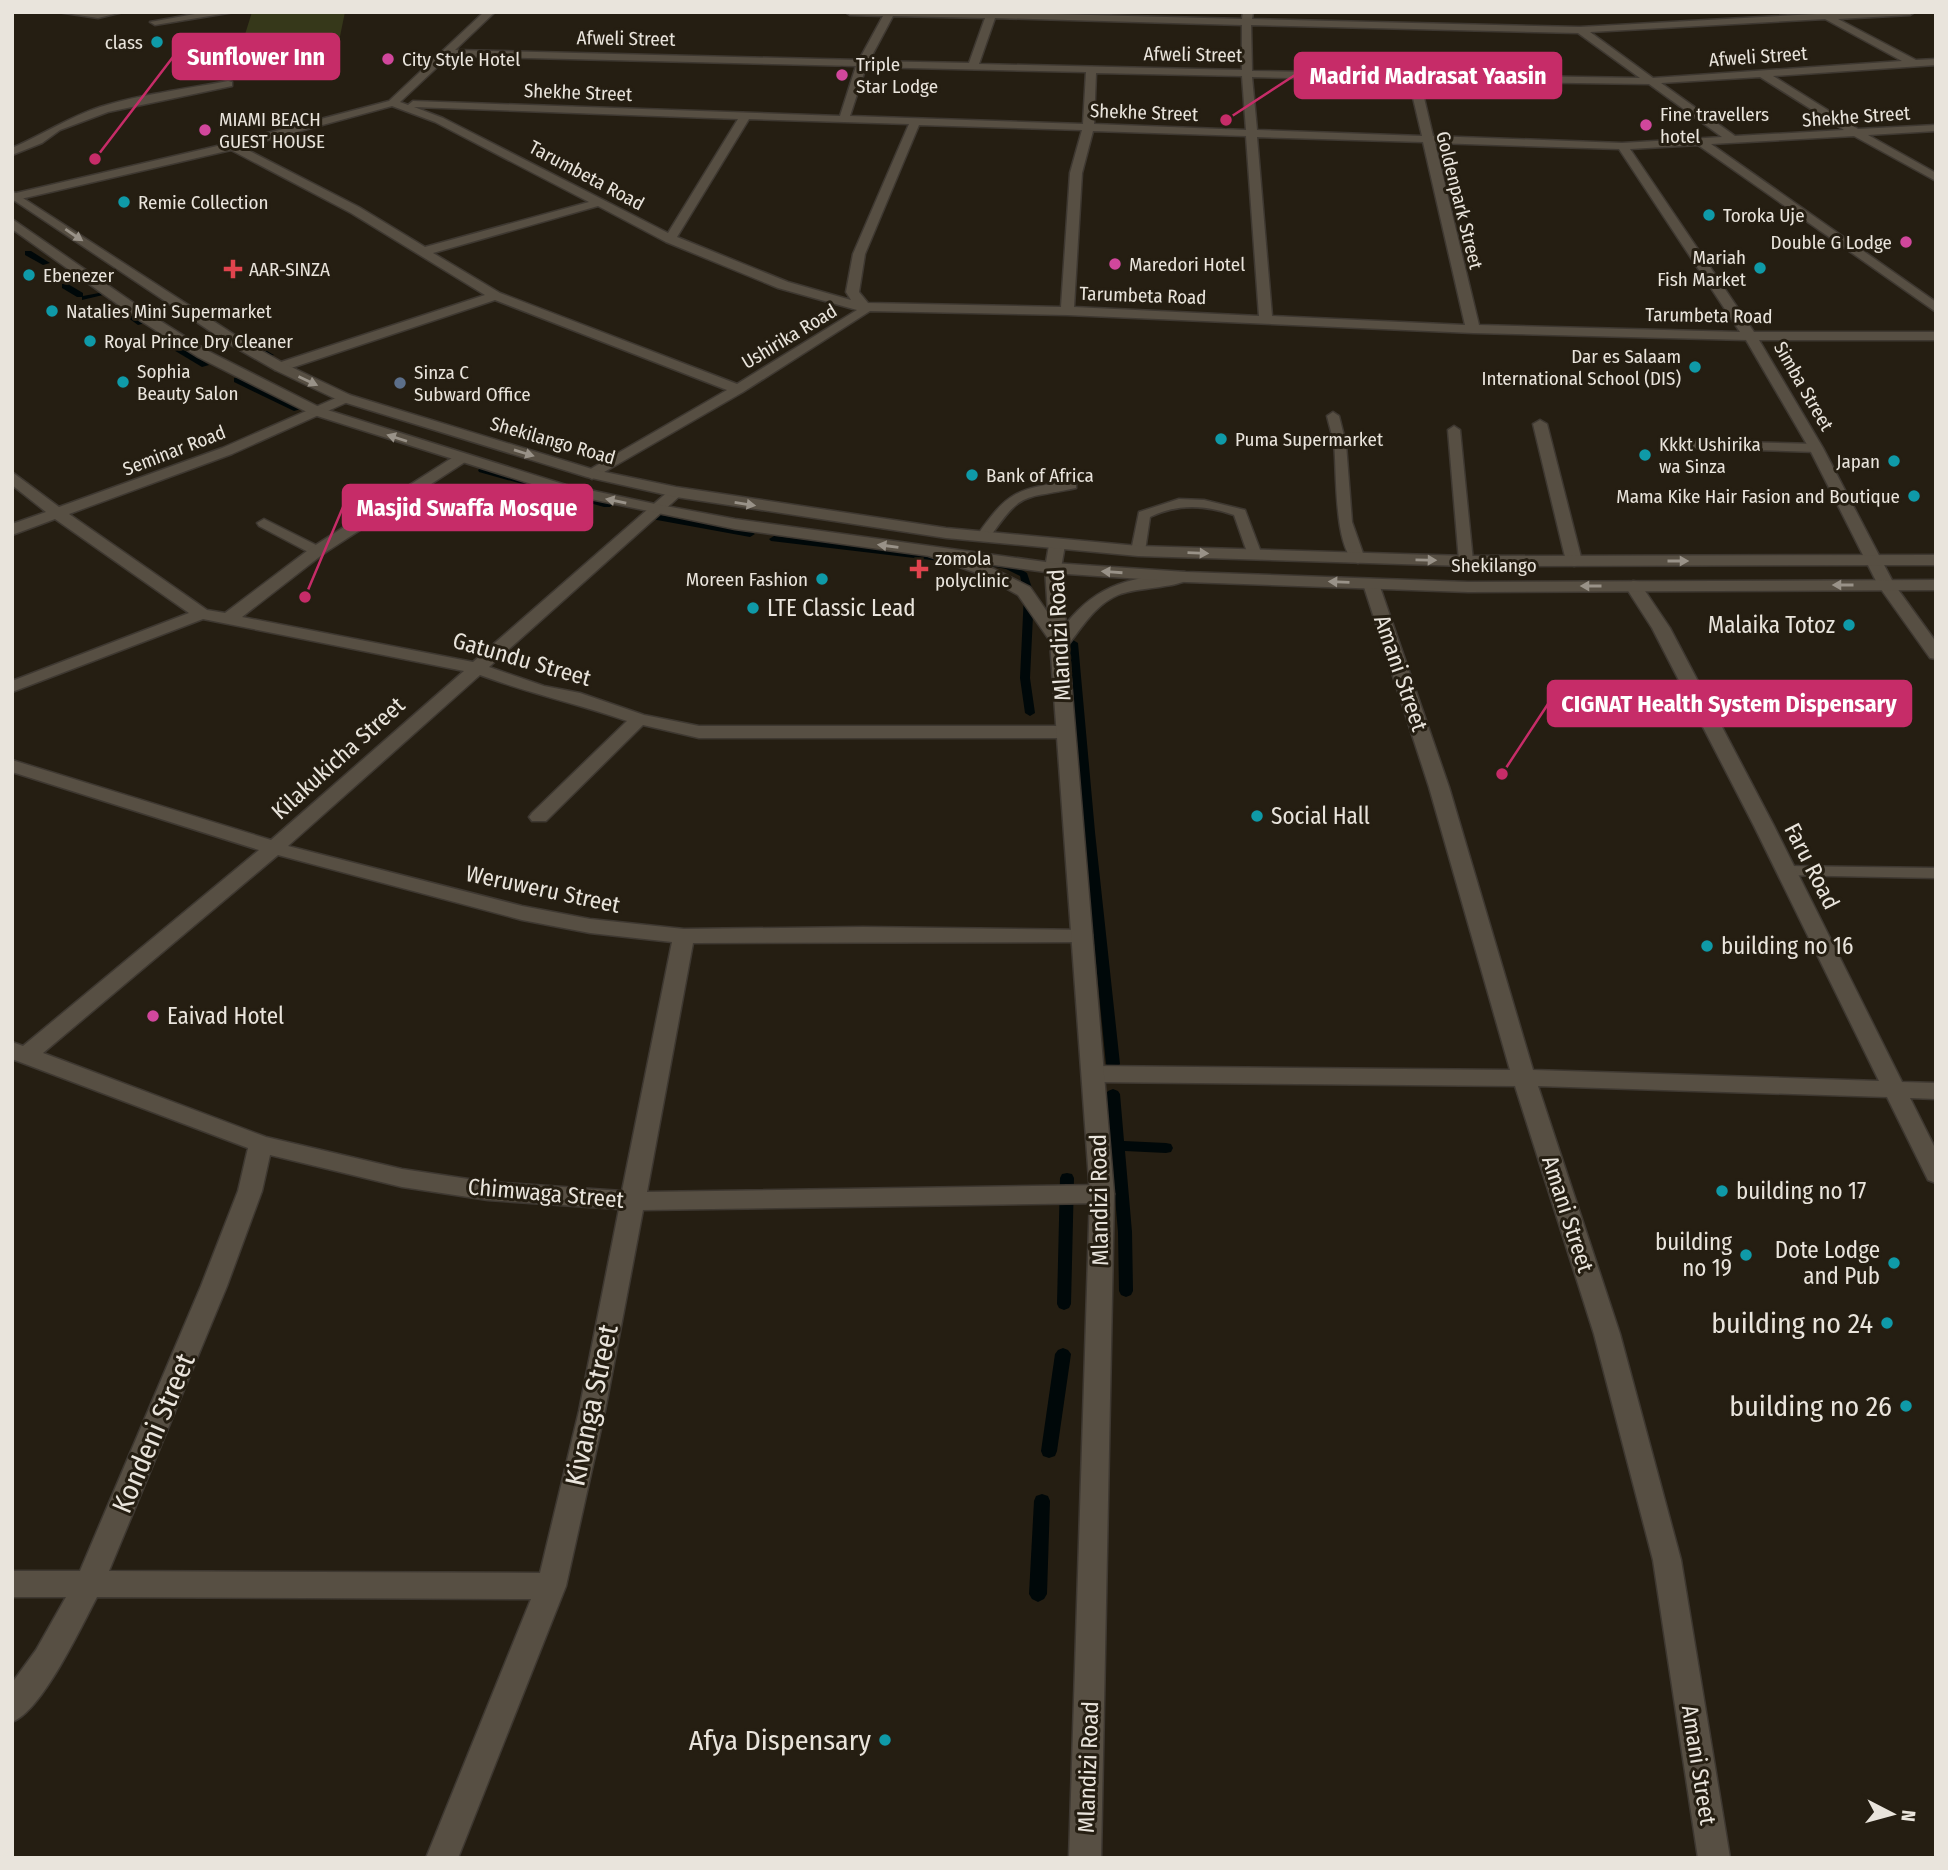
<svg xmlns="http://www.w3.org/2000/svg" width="1948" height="1870" viewBox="0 0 1948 1870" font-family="'Fira Sans Condensed',sans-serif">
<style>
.green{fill:#36381a}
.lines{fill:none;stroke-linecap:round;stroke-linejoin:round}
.stream{fill:#000809;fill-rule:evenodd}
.service-casing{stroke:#3e3831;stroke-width:3}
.minor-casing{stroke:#3e3831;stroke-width:3}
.tertiary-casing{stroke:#3e3831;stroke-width:3}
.secondary-casing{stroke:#3e3831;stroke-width:3}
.service{fill:#574f43;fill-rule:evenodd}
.minor{fill:#574f43;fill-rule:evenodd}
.tertiary{fill:#574f43;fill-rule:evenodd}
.secondary{fill:#574f43;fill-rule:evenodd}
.oneway{fill:#999288}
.culture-dot{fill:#0f9aa8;stroke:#251e12;stroke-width:2.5}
.hotel-dot{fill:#d1479c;stroke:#251e12;stroke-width:2.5}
.health-dot{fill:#e0444e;stroke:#251e12;stroke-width:2.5}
.service-dot{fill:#5c6f8a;stroke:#251e12;stroke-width:2.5}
.labels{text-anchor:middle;stroke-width:6;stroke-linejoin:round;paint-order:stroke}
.far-street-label{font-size:19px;fill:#e9e4dc;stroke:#251e12}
.far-poi-label{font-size:19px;fill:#e9e4dc;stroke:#251e12;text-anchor:start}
.poi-label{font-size:23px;fill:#e9e4dc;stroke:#251e12;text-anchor:start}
.street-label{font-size:23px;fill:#e9e4dc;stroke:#251e12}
.near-poi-label{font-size:28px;fill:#e9e4dc;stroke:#251e12;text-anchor:end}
.near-street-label{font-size:28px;fill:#e9e4dc;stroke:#251e12}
.leader{fill:none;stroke:#c62c68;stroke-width:2.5}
.callout-dot{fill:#c62c68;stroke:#251e12;stroke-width:2.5}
.callout{fill:#c62c68;stroke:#c62c68;stroke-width:2.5}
.callout-label{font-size:24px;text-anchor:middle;font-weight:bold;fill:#fff}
</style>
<rect width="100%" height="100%" fill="#251e12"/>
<polygon class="green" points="252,12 345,12 337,51 238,57"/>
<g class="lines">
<g class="stream">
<polygon points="25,251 31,251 50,263 43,265 25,255"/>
<polygon points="62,284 68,284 83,293 83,296 99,293 103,295 82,300 82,297 77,297 62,288"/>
<polygon points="127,313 133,313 145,323 138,325 127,317"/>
<polygon points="162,339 168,339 209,365 202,367 162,343"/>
<polygon points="242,340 248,340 274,355 267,357 242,344"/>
<polygon points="234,378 240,378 301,409 294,411 234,382"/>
<polygon points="482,467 610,503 612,505 610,507 604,507 479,472 478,470"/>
<polygon points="649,513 750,531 755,534 750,537 646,518 644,516"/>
<polygon points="774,536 948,556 953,559 948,562 771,541 769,539"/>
<polygon points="994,561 1012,564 1027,573 1034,594 1030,678 1035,713 1030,716 1025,713 1020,678 1024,594 1020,576 1006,569 991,566 989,564"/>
<polygon points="1073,640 1078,643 1095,832 1120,1064 1118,1067 1108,1067 1106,1064 1083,832 1068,643"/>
<polygon points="1113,1089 1118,1091 1120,1094 1124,1141 1166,1143 1171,1144 1173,1148 1171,1152 1166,1153 1125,1151 1132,1232 1133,1291 1131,1295 1126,1297 1121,1295 1119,1291 1118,1232 1106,1094 1108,1091"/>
<polygon points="1067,1173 1072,1174 1074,1178 1071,1304 1069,1308 1064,1310 1059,1308 1057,1304 1060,1178 1062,1174"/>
<polygon points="1063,1348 1068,1350 1071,1354 1057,1451 1055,1456 1049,1458 1043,1456 1041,1451 1055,1354 1058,1350"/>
<polygon points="1042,1494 1048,1496 1050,1501 1047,1594 1044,1599 1038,1602 1032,1599 1029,1594 1034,1501 1036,1496"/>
</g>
<defs>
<g id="service">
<path d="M1333 412 1339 416 1346 444 1352 522 1365 559 1358 563C1333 555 1337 465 1334 443 1332 434 1329 425 1327 416Z"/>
<polygon points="1454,426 1460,430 1473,561 1466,565 1459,561 1448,430"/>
<polygon points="1693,441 1816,444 1822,448 1816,452 1689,448 1687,445"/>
<path d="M1071 481 1076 482V488C1021 500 1022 490 988 540H978L976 537C1008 491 1016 489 1071 481Z"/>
<path d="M1179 499 1204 500 1245 510 1262 555 1260 558H1250L1248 555 1234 515C1206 505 1178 503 1150 517L1145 551 1138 555 1133 554 1131 551 1139 512Z"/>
<polygon points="264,519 322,548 324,551 317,555 312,554 259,526 257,523"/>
<polygon points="1787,866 1936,868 1936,878 1781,875 1779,871"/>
</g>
<g id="minor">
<polygon points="58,12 123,12 98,18"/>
<polygon points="206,12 234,12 155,25 150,22"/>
<path d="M484 12H495L455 50 859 60 883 16 850 15 845 12H975L1242 19 1243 12H1253L1252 19 1580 27 1853 12H1915L1910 15 1838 19 1916 60 1936 59V65L1773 76 1858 129 1936 125V131L1868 135 1936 173V181L1854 136 1711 144 1936 302V312L1698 145 1630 149 1754 332H1936V340H1759L1823 448 1894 584 1936 642V659L1930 658 1878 585 1809 448 1746 340 1473 333 1067 315 870 311 743 392 592 479 584 474 587 471 727 390 495 300 285 370H275V364L485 295 351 213 231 150 12 201V194L230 143 389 101ZM893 16 985 18 969 63 869 61ZM995 18 1242 25V70L979 64ZM1825 19 1902 61 1653 78 1590 32ZM1251 25 1578 33 1640 78 1252 71ZM449 56 856 66 840 116 413 101 408 105 400 102ZM866 67 1086 72 1083 124 850 116ZM1096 73 1242 76 1246 130 1094 124ZM1252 77 1409 81 1422 136 1257 130ZM1760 77 1844 130 1735 136 1661 83ZM1420 81 1649 84 1722 137 1622 143 1433 136ZM392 106 435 122 589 202 425 247 359 207 242 147ZM414 107 738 119 668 233 443 118ZM749 119 909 124 853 254 846 292 851 300 788 282 677 237ZM919 125 1082 130 1070 173 1061 307 868 303 859 292 865 254ZM1093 131 1246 136 1259 316 1074 307 1082 173ZM1257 137 1423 142 1465 325 1272 316ZM1435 143 1619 149 1740 332 1479 325ZM598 206 666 242 778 288 857 310 737 384 500 293 433 253Z"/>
<path d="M228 81 232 82V86L108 112 60 130 42 143 12 155V148C42 135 69 117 100 107 141 94 186 89 228 81Z"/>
<path d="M345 394 350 395V401L232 454 69 514 207 610 225 613 311 548 455 456H465L468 459 465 462 323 554 242 617 473 662 671 489H681L684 492 681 495 489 667 544 686 580 693 644 715 699 726H1065L1074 732 1065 738H699L643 725 546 821H532L529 817 532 813 627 721C578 704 528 693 480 675L288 846 522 906 590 919 684 929 863 927 1089 930 1092 935 1089 940 1082 942 693 943 647 1192 1102 1185 1111 1188 1114 1194 1111 1200 1102 1203 643 1210 605 1411 566 1586 458 1858H426L531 1599 97 1597C81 1627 42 1711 12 1722V1683L36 1650 66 1597H12V1571H80L201 1286 238 1191 248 1148 12 1059V1042L23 1046 259 850 12 772V760L271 840 464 671 203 619 12 692V681L189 613 55 519 12 535V524L46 512 12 485V472L59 507 222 448ZM278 855 522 920 590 933 672 942 622 1191 488 1182 402 1169 266 1137 43 1053ZM270 1155 402 1187 488 1200 619 1209 579 1411 540 1573 109 1571 227 1286 262 1191Z"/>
<polygon points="1540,420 1547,424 1582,561 1580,564 1574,566 1566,561 1533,424"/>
<polygon points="1371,579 1379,584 1449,787 1533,1070 1879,1081 1754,826 1652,628 1625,586 1633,581 1639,582 1670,628 1774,826 1902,1082 1936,1083 1936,1099 1910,1098 1936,1150 1936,1183 1928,1180 1887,1097 1538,1086 1620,1334 1681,1560 1730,1858 1698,1858 1653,1560 1594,1334 1515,1086 1093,1082 1085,1080 1082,1074 1085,1068 1093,1066 1510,1070 1429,787 1363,584"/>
</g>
<path id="tertiary" d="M1057 540 1065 545 1061 568 1066 624C1099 582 1133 578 1184 572L1192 577C1182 588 1136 587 1118 595 1095 605 1083 626 1068 645L1114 1194 1101 1858H1069L1090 1194 1050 641 1018 595 982 575 929 556 927 553 935 548 994 569 1030 587 1048 613 1045 568 1049 545Z"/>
<g id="secondary">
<polygon points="12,191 241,339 285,364 350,395 595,470 676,487 946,528 1138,546 1466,556 1936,555 1936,565 1466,566 1138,556 946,538 676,497 587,477 340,401 275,370 231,345 12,199"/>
<polygon points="12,219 151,315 208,351 321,408 566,485 655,504 735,519 1053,563 1186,572 1468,582 1936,580 1936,590 1468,592 1186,582 1053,573 735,529 557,492 311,414 198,357 141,321 12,229"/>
</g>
</defs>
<use href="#service" class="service-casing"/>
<use href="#minor" class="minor-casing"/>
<use href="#tertiary" class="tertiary-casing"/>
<use href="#secondary" class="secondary-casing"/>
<use href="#service" class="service"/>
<use href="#minor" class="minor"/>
<use href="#tertiary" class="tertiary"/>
<use href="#secondary" class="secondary"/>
</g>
<defs><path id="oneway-solid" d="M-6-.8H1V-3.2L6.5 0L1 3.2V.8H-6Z" transform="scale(1.75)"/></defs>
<g class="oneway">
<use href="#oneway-solid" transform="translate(74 235) rotate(34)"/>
<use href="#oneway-solid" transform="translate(308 381) rotate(25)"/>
<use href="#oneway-solid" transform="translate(397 438) rotate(-162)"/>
<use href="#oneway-solid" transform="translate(524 453) rotate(17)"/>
<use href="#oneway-solid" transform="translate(616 501) rotate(-168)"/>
<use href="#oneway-solid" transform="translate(745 504) rotate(9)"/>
<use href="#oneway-solid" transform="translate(888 546) rotate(-172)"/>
<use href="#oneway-solid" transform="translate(1198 553) rotate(2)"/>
<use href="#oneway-solid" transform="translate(1426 560) rotate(1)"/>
<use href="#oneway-solid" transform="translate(1678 561)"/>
<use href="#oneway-solid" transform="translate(1112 572) rotate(-176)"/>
<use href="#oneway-solid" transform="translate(1339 582) rotate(-178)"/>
<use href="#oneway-solid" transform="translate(1843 585) rotate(180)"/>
<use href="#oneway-solid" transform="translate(1591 586) rotate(180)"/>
</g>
<g class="culture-dot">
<circle cx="157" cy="42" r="7"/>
<circle cx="124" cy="202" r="7"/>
<circle cx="1709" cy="215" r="7"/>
<circle cx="1760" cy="268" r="7"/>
<circle cx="29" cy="275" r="7"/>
<circle cx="52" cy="311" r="7"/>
<circle cx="90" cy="341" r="7"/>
<circle cx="1695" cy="367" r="7"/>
<circle cx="123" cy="382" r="7"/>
<circle cx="1221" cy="439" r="7"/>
<circle cx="1645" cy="455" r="7"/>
<circle cx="1894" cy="461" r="7"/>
<circle cx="972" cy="475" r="7"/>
<circle cx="1914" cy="496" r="7"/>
<circle cx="822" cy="579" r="7"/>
<circle cx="753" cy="608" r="7"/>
<circle cx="1849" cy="625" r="7"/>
<circle cx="1257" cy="816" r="7"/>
<circle cx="1707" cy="946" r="7"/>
<circle cx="1722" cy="1191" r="7"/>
<circle cx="1746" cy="1255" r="7"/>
<circle cx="1894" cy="1263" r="7"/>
<circle cx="1887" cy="1323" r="7"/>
<circle cx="1906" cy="1406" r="7"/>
<circle cx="885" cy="1740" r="7"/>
</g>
<g class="hotel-dot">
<circle cx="388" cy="59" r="7"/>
<circle cx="842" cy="75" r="7"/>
<circle cx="1646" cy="125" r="7"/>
<circle cx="205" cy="130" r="7"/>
<circle cx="1906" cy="242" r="7"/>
<circle cx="1115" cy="264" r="7"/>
<circle cx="153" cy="1016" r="7"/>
</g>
<g class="health-dot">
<path d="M229.5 258.5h7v7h7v7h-7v7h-7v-7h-7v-7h7z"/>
<path d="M915.5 558.5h7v7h7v7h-7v7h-7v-7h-7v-7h7z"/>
</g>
<circle class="service-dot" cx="400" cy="383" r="7"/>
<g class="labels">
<g class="far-street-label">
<text transform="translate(626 38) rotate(1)" y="7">Afweli Street</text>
<text transform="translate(1193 54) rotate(1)" y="7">Afweli Street</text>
<text transform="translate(1758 56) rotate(-4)" y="7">Afweli Street</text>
<text transform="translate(578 92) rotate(2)" y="7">Shekhe Street</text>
<text transform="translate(1144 112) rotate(2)" y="7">Shekhe Street</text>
<text transform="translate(1856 116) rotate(-4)" y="7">Shekhe Street</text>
<text transform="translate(587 175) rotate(28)" y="7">Tarumbeta Road</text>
<text transform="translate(1460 200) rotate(76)" y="7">Goldenpark Street</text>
<text transform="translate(1143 295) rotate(2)" y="7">Tarumbeta Road</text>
<text transform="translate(1709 315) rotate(1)" y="7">Tarumbeta Road</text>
<text transform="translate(789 336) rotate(-31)" y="7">Ushirika Road</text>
<text transform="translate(1804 386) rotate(60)" y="7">Simba Street</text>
<text transform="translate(553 440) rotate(16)" y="7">Shekilango Road</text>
<text transform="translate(174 450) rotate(-21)" y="7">Seminar Road</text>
<text x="1494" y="572">Shekilango</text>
</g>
<g class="far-poi-label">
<text x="143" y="49" text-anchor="end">class</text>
<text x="402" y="66">City Style Hotel</text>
<text x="856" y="71">Triple<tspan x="856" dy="22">Star Lodge</tspan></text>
<text x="1660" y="121">Fine travellers<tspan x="1660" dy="22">hotel</tspan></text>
<text x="219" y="126">MIAMI BEACH<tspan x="219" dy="22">GUEST HOUSE</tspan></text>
<text x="138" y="209">Remie Collection</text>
<text x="1723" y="222">Toroka Uje</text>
<text x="1892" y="249" text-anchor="end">Double G Lodge</text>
<text x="1746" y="264" text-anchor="end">Mariah<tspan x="1746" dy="22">Fish Market</tspan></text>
<text x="1129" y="271">Maredori Hotel</text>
<text x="249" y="276">AAR-SINZA</text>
<text x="43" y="282">Ebenezer</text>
<text x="66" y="318">Natalies Mini Supermarket</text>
<text x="104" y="348">Royal Prince Dry Cleaner</text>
<text x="1681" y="363" text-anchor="end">Dar es Salaam<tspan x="1681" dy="22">International School (DIS)</tspan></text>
<text x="137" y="378">Sophia<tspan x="137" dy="22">Beauty Salon</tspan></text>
<text x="414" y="379">Sinza C<tspan x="414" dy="22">Subward Office</tspan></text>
<text x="1235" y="446">Puma Supermarket</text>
<text x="1659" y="451">Kkkt Ushirika<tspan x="1659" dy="22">wa Sinza</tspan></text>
<text x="1880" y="468" text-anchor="end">Japan</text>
<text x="986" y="482">Bank of Africa</text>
<text x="1900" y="503" text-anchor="end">Mama Kike Hair Fasion and Boutique</text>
<text x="935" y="565">zomola<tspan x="935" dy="22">polyclinic</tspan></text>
<text x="808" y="586" text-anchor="end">Moreen Fashion</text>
</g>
<g class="poi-label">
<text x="767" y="616">LTE Classic Lead</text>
<text x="1835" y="633" text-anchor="end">Malaika Totoz</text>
<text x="1271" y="824">Social Hall</text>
<text x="1721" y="954">building no 16</text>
<text x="167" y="1024">Eaivad Hotel</text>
<text x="1736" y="1199">building no 17</text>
<text x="1732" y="1250" text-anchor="end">building<tspan x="1732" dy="26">no 19</tspan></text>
<text x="1880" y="1258" text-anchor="end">Dote Lodge<tspan x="1880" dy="26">and Pub</tspan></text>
</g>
<g class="street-label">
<text transform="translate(1059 635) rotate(-93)" y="8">Mlandizi Road</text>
<text transform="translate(522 659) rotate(16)" y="8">Gatundu Street</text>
<text transform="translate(1401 673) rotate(71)" y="8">Amani Street</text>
<text transform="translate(338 758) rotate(-42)" y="8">Kilakukicha Street</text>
<text transform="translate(1812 866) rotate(63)" y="8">Faru Road</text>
<text transform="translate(543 889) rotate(12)" y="8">Weruweru Street</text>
<text transform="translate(546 1193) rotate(5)" y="8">Chimwaga Street</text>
<text transform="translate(1099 1200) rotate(-91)" y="8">Mlandizi Road</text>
<text transform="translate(1568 1214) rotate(72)" y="8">Amani Street</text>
<text transform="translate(1699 1765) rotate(81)" y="8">Amani Street</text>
<text transform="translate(1088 1767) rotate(-88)" y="8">Mlandizi Road</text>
</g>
<g class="near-poi-label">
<text x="1873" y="1333">building no 24</text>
<text x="1892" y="1416">building no 26</text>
<text x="871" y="1750">Afya Dispensary</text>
</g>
<g class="near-street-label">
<text transform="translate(591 1405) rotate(-78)" y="10">Kivanga Street</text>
<text transform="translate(153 1433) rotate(-67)" y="10">Kondeni Street</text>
</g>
</g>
<path class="leader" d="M95 159L173 57M1226 120L1295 75M305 597L343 507M1502 774L1548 704"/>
<g class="callout-dot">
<circle cx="95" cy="159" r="7"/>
<circle cx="1226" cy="120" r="7"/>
<circle cx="305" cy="597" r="7"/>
<circle cx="1502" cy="774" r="7"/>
</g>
<g class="callout">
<rect x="173" y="34" width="166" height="45" rx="7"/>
<rect x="1295" y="53" width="266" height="45" rx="7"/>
<rect x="343" y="485" width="249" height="45" rx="7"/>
<rect x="1548" y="681" width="363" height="45" rx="7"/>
</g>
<g class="callout-label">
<text x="256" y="65">Sunflower Inn</text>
<text x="1428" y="84">Madrid Madrasat Yaasin</text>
<text x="467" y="516">Masjid Swaffa Mosque</text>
<text x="1729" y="712">CIGNAT Health System Dispensary</text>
</g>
<rect width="1948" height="1870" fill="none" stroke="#e9e4dc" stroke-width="28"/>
<g transform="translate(1892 1814) rotate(96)" stroke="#251e12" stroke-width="5" paint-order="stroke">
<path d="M0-5L12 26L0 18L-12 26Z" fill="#e9e4dc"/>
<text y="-10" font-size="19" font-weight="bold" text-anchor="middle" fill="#e9e4dc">N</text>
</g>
</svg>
